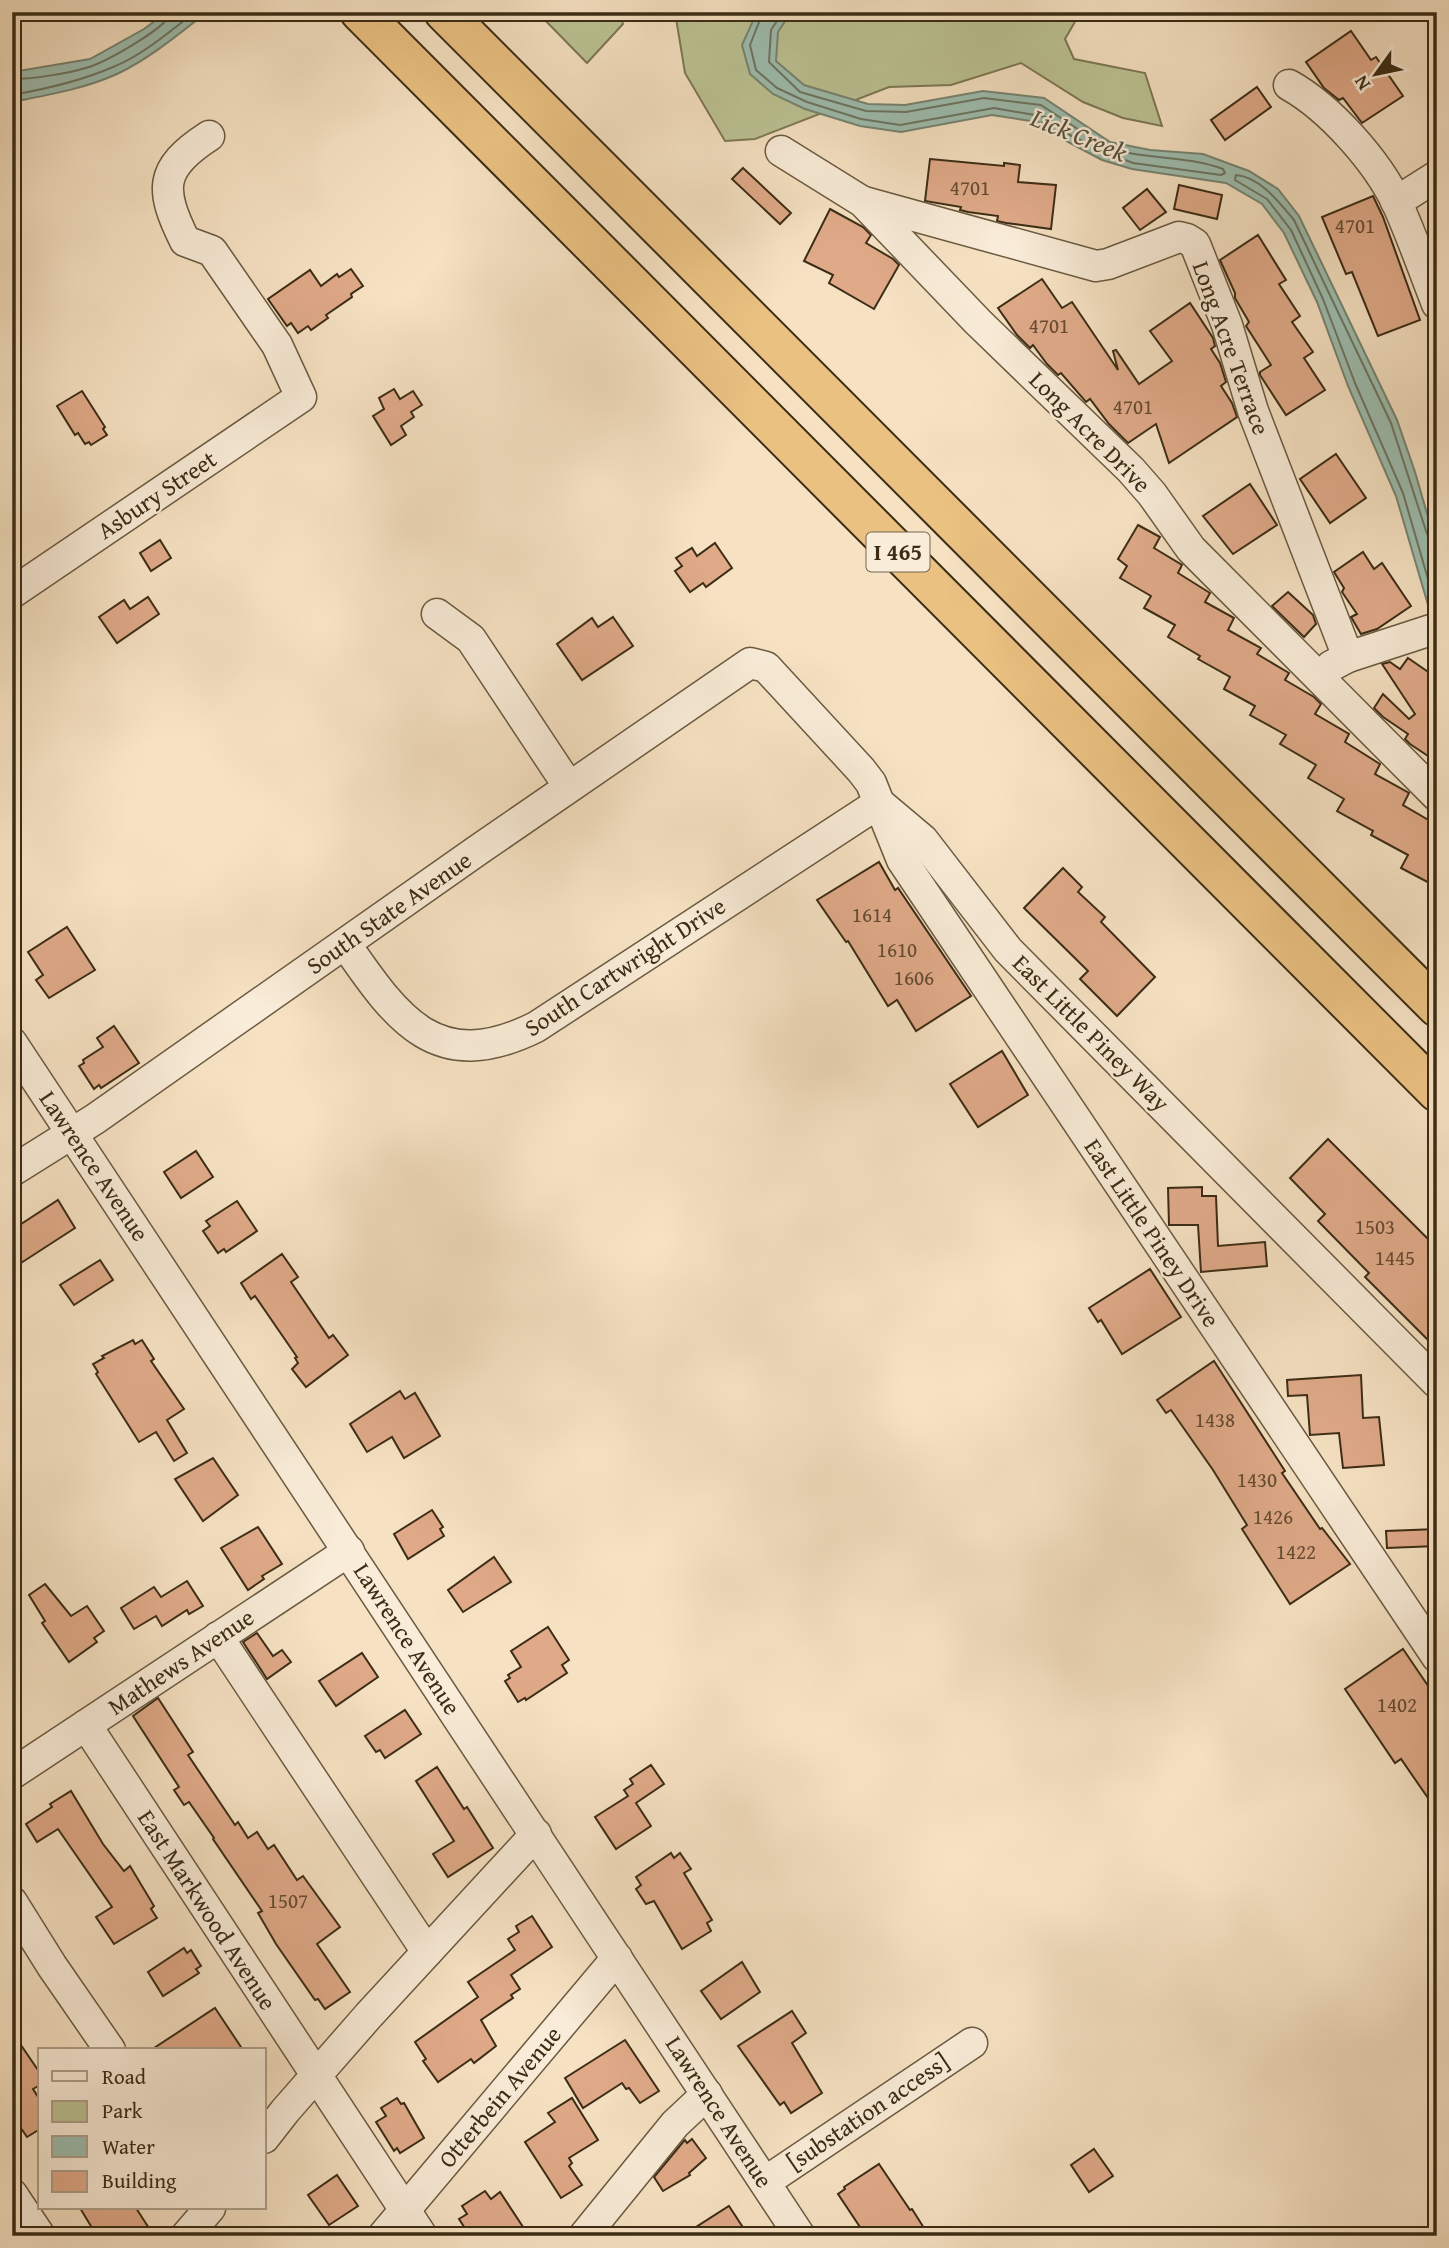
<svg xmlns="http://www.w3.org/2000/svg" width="1449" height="2248" viewBox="0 0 1449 2248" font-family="'Gentium Book Plus',serif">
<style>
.green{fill:#bcc394;stroke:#7c7854;stroke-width:2}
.water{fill:#9dbeb0;stroke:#768472;stroke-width:2}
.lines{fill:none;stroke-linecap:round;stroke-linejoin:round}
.shore{stroke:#6c7562;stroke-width:2}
.building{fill:#e0aa89;stroke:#3b2c15;stroke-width:2}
.minor-casing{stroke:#6a5a40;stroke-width:33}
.highway-casing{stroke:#3b2c15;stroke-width:42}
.minor{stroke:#f9ecd8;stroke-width:30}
.highway{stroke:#ebc182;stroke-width:38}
.labels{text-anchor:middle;stroke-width:5;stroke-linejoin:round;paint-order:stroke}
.number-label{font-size:21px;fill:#644c32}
.shield{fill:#f9ecd8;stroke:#746650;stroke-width:2}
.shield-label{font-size:23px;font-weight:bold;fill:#3b2c15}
.street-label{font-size:24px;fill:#3b2c15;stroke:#f9ecd8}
.water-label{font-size:26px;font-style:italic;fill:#54503c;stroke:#f9ecd8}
</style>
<rect width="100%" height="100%" fill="#f6e2c3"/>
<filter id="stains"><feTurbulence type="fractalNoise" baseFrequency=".00286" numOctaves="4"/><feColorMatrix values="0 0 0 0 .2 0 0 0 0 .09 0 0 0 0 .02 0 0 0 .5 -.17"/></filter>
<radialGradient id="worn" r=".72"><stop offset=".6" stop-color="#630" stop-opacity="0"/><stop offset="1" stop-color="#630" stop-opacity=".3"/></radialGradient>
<g class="green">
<polygon points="537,12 619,12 623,24 587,63"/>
<polygon points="675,12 1094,12 1076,20 1065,39 1074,59 1145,73 1162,126 1123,118 1083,102 1021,63 951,85 889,87 755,139 725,141 685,73"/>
</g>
<g class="water">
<path d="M167 12H207C179 34 149 59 117 74 84 89 47 95 12 102V72L90 59 144 29Z"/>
<polygon points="757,12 791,12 778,32 776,61 804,85 868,104 905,105 983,91 1044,98 1110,142 1150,150 1203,154 1249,171 1278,189 1299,216 1397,420 1415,472 1437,548 1437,627 1431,615 1396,496 1348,386 1317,302 1284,233 1262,204 1226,183 1132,169 1102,160 1066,141 1043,123 992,115 901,132 860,126 805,109 773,94 750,74 742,45"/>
</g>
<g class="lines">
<g class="shore">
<polyline points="763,12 750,45 756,70 777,88 807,102 861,119 900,125 994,108 1046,117 1070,135 1090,145 1094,143 1093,139 1041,105 984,98 906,112 866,111 800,92 769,62 771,30 783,12"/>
<path d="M12 79C33 79 73 73 92 66 108 60 169 27 171 12"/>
<path d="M12 95C46 89 81 81 113 67 143 55 170 31 195 12"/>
<path d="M1123 152C1157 159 1191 157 1223 169L1225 173 1221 175 1133 163 1120 158V154Z"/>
<path d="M1437 539H1431L1427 534 1391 423 1294 220C1279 202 1260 177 1236 175L1235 180 1267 199 1291 230 1323 299 1355 383 1403 493 1437 610"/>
</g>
</g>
<g class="building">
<polygon points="1351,31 1371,60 1376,57 1403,96 1362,123 1343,98 1339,100 1324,88 1306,62"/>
<polygon points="1257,87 1271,107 1225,140 1211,120"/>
<polygon points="930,159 1004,166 1004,163 1020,165 1018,182 1056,185 1051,229 1006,223 997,221 998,216 968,212 960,210 961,207 925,201"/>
<polygon points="743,168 791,213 780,224 732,179"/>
<polygon points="1179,185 1222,195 1217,219 1174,209"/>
<polygon points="1147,189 1166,212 1140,230 1123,208"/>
<polygon points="1373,196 1383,217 1420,320 1378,336 1352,272 1346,274 1322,217"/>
<polygon points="830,209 863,227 871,235 866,243 893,259 899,265 874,309 829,283 833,275 804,261"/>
<polygon points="1258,235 1286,280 1279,284 1300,316 1292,322 1313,352 1304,358 1325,390 1286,415 1260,375 1260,372 1271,365 1246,326 1249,322 1235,298 1235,293 1220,260"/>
<polygon points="351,269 363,286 351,294 352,297 326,315 328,318 311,330 308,326 298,333 291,323 287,326 268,299 310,270 321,286 337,274 339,277"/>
<polygon points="1042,279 1062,308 1072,302 1118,370 1113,351 1116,350 1139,384 1172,361 1150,331 1190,303 1213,338 1215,346 1211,349 1220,363 1226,382 1221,386 1232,403 1237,417 1169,463 1156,424 1128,443 1109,424 1090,399 1086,402 1061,373 1058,375 1047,364 1033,345 1030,348 1017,335 998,308"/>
<polygon points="394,389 400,399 413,391 422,405 411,412 414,417 401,426 406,435 391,445 373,416 384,409 379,398"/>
<polygon points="82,391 105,427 103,429 107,435 91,445 89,442 85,444 78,433 75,435 57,406"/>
<polygon points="1336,454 1366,498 1330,523 1300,479"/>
<polygon points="1250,484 1277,525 1233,554 1203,516"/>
<polygon points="1138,525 1160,537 1154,548 1182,565 1178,573 1210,593 1205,602 1234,618 1228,630 1261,648 1257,654 1289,673 1285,680 1314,697 1321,704 1315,714 1349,734 1345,742 1380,764 1375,774 1409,793 1403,805 1437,825 1437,887 1401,868 1408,855 1371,835 1373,831 1337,811 1344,799 1308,778 1316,765 1280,744 1286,735 1250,715 1255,706 1224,689 1230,677 1198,659 1200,656 1168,637 1175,625 1144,608 1151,596 1120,578 1127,566 1118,559"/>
<polygon points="160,540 171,558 151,571 140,553"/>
<polygon points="715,543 732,568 706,587 703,583 690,592 675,571 682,566 676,558 692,548 697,556"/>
<polygon points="1363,552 1374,569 1382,563 1411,606 1377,629 1361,634 1351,617 1357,614 1342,592 1344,588 1334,572"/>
<polygon points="1288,592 1313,615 1316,624 1304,637 1272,606"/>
<polygon points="148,597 159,614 117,643 99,617 124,600 130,609"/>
<polygon points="613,617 633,646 582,680 557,644 592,618 598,627"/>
<polygon points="1408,658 1437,678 1437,762 1410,744 1405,739 1408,734 1383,717 1374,708 1383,694 1409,719 1415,714 1382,664 1390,662 1400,669"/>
<polygon points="879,862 895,890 898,888 971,996 916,1031 897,1000 888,1006 848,941 846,942 817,900"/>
<polygon points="1063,868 1082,887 1078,892 1105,917 1101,922 1155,977 1117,1016 1080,979 1088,971 1024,908"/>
<polygon points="67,927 95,970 49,998 36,980 43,975 28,952"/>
<polygon points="114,1026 139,1063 101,1088 99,1085 94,1089 79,1066 84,1063 83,1060 103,1047 97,1038"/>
<polygon points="1002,1051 1028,1095 978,1127 950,1084"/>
<polygon points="1328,1139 1437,1248 1437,1349 1365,1277 1369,1273 1318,1221 1325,1214 1290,1178"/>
<polygon points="196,1151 213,1177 181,1198 164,1172"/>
<polygon points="1202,1187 1202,1196 1216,1196 1218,1246 1265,1242 1267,1266 1201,1272 1198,1225 1169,1225 1168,1188"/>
<polygon points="58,1200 75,1228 21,1263 12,1250 12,1230"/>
<polygon points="237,1201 257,1231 226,1252 224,1249 218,1253 203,1231 210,1226 206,1221"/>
<polygon points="282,1254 298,1277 291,1282 329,1338 333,1335 348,1355 306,1387 292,1369 298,1363 295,1358 297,1357 255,1296 251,1299 241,1283"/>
<polygon points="100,1260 113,1280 74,1305 60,1285"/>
<polygon points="1150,1269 1181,1317 1122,1354 1101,1320 1098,1322 1089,1308"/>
<polygon points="133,1340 135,1344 142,1340 154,1359 151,1361 184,1409 167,1420 187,1453 174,1461 156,1432 139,1442 96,1374 98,1372 93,1364 104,1358 102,1356"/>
<polygon points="1214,1361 1285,1471 1282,1473 1320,1529 1322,1528 1350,1564 1290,1604 1242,1529 1247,1525 1213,1470 1171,1410 1166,1413 1157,1400"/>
<polygon points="1361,1375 1363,1418 1379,1417 1384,1465 1343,1468 1339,1433 1310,1435 1307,1395 1288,1396 1287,1380"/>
<polygon points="400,1391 405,1399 415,1393 440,1436 404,1458 392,1437 367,1452 350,1424"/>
<polygon points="213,1458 238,1495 203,1521 175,1479"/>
<polygon points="432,1510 443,1527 440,1529 444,1536 408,1559 394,1534"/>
<polygon points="258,1527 282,1564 262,1576 264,1579 248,1590 221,1548"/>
<polygon points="1437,1529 1437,1546 1387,1548 1386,1531"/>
<polygon points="494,1557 511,1582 463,1612 448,1590"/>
<polygon points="187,1581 203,1606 189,1614 187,1610 162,1626 156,1616 134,1629 121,1608 154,1587 161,1597"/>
<polygon points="45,1584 71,1616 87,1606 104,1631 94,1638 97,1642 69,1662 42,1623 45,1621 29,1595"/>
<polygon points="548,1627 569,1660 562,1665 567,1673 526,1700 525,1698 518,1702 505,1681 510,1678 508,1675 521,1667 511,1651"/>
<polygon points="257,1633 273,1656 282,1650 291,1662 267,1679 243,1642"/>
<polygon points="1403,1649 1437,1699 1437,1811 1401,1759 1395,1763 1345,1689"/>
<polygon points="362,1653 378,1677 336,1706 319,1681"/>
<polygon points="158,1698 193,1752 188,1755 235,1825 238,1822 248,1838 257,1832 268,1849 274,1845 297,1880 303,1876 340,1927 317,1944 350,1992 325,2009 318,1999 315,2000 276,1944 258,1913 262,1911 213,1839 214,1838 189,1802 184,1805 174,1790 179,1787 133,1716"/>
<polygon points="405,1710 421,1734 385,1758 380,1750 376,1752 365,1736"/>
<polygon points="651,1765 664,1784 636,1803 651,1826 616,1849 595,1817 628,1796 624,1790 633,1784 630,1779"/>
<polygon points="437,1767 464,1809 467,1807 493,1848 448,1877 433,1854 454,1841 416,1781"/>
<polygon points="71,1791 103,1844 124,1871 130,1866 154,1906 151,1909 157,1918 114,1944 96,1917 112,1907 58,1829 37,1842 26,1824 52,1807 50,1804"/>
<polygon points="671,1853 674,1858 680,1853 691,1869 684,1873 712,1920 707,1923 711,1931 682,1949 654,1901 646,1904 636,1889 641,1885 636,1877"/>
<polygon points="532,1916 552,1947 511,1975 520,1989 511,1995 513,1998 481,2020 496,2046 474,2063 471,2059 438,2082 423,2061 426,2059 415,2042 478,1997 468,1982 515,1950 508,1939 519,1932 516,1926"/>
<polygon points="184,1948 187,1953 191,1950 201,1966 196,1969 199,1973 163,1996 148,1972"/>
<polygon points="742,1962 760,1992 721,2019 701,1991"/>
<polygon points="215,2008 243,2050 151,2050"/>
<polygon points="792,2011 806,2033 792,2043 822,2093 791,2113 784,2102 780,2105 738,2046"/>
<polygon points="12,2032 40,2073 40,2085 33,2089 40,2100 40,2129 27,2137 12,2115"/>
<polygon points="625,2040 659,2091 640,2103 629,2088 626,2089 622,2083 583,2108 565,2078"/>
<polygon points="397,2098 401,2104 404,2103 424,2138 400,2153 397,2148 394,2151 376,2122 386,2116 381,2108"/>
<polygon points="572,2098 598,2140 569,2158 572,2163 569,2166 582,2185 561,2198 525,2142 555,2122 548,2113"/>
<polygon points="692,2139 706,2158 689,2173 690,2175 663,2191 654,2177 683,2142 685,2140 687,2143"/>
<polygon points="1094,2149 1113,2176 1089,2192 1071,2165"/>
<polygon points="879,2164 910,2210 912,2209 929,2236 866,2236 838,2194 845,2189 844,2187"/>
<polygon points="337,2175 358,2206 329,2225 308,2195"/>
<polygon points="485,2191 491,2199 500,2192 529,2236 470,2236 459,2219 467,2214 462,2206"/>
<polygon points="729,2206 744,2229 734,2236 682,2236"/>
<polygon points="80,2208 136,2208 154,2236 97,2236"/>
</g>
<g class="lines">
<defs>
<g id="minor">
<path d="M1289 85C1330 108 1377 161 1397 203 1412 236 1424 271 1437 304"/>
<polyline points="781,151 863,202 978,322 1131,470 1152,494 1191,549 1437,796"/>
<polyline points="864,202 1096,266 1108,264 1179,237 1187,239 1195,244 1227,325 1253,411 1348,657"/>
<polyline points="1396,202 1437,176"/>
<path d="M12 593 301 397 277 345 212 251 185 241C160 190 158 169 209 136"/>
<polyline points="437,614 471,639 569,787"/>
<polyline points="1331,666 1348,657 1437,628"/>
<path d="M346 945C398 1020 437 1076 536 1027L879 803 902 860 1437 1657"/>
<polyline points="12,1043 800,2236"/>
<polyline points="12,1171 95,1119 478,850 750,663 766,667 861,770 871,783 879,803 923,840 1008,950 1437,1383"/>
<polyline points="218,1637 427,1952"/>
<polyline points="86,1725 422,2236"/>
<polyline points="12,1774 349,1551"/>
<polyline points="12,1902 52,1966 110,2050"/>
<polyline points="264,2138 285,2111 369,2015 536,1834"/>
<polyline points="765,2182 972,2043"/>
<polyline points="12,2194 40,2236"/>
<polyline points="186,2236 210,2208"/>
<polyline points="383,2236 617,1958"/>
<polyline points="584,2236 675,2124 707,2094"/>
</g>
<g id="highway">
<polyline points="360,12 1437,1092"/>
<polyline points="444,12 1437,1007"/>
</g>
</defs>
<use href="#minor" class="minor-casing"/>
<use href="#highway" class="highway-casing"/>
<use href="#minor" class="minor"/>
<use href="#highway" class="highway"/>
</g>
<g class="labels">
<g class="number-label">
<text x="970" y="195">4701</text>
<text x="1355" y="233">4701</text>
<text x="1049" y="333">4701</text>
<text x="1133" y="414">4701</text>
<text x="872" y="922">1614</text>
<text x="897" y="957">1610</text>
<text x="914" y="985">1606</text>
<text x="1375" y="1234">1503</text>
<text x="1395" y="1265">1445</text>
<text x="1215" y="1427">1438</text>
<text x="1257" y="1487">1430</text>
<text x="1273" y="1524">1426</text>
<text x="1296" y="1559">1422</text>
<text x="1397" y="1712">1402</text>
<text x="288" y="1908">1507</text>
</g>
<rect class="shield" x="866.5" y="532.5" width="63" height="39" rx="5"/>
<g class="shield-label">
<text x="898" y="560">I 465</text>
</g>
<g class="street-label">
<text transform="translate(1231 348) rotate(70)" y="8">Long Acre Terrace</text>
<text transform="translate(1090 432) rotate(45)" y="8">Long Acre Drive</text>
<text transform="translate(157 495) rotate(-34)" y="8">Asbury Street</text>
<text transform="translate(389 913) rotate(-35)" y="8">South State Avenue</text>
<text transform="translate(625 967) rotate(-33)" y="8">South Cartwright Drive</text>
<text transform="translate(1091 1033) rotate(45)" y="8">East Little Piney Way</text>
<text transform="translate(94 1166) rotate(56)" y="8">Lawrence Avenue</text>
<text transform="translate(1152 1233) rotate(56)" y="8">East Little Piney Drive</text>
<text transform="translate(407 1639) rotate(57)" y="8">Lawrence Avenue</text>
<text transform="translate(181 1662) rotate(-34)" y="8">Mathews Avenue</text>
<text transform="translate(207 1910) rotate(57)" y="8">East Markwood Avenue</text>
<text transform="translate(500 2097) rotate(-50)" y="8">Otterbein Avenue</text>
<text transform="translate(719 2112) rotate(57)" y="8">Lawrence Avenue</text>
<text transform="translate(868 2112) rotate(-34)" y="8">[substation access]</text>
</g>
<g class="water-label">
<text transform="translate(1079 135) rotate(22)" y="9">Lick Creek</text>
</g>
</g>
<rect width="1449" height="2248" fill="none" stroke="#f6e2c3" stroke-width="42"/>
<rect x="14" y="14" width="1421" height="2220" fill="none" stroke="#3b2c15" stroke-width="3.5"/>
<rect x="21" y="21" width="1407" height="2206" fill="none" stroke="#3b2c15" stroke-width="2"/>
<rect x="38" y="2048" width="228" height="161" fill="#f9ecd8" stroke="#ad9f8a" stroke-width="2"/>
<rect x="52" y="2071" width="35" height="10" fill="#f9ecd8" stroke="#ad9f8a" stroke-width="2"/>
<text x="102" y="2084" font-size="21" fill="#3b2c15">Road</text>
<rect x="52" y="2101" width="35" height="21" fill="#bcc394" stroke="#ad9f8a" stroke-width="2"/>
<text x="102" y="2118" font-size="21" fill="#3b2c15">Park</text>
<rect x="52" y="2136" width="35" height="21" fill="#9dbeb0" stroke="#ad9f8a" stroke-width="2"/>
<text x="102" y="2154" font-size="21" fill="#3b2c15">Water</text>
<rect x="52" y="2171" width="35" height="21" fill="#e0aa89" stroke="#ad9f8a" stroke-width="2"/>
<text x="102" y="2188" font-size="21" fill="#3b2c15">Building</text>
<g transform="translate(1376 74) rotate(237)" stroke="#f9ecd8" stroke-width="5" paint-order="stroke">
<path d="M0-5L12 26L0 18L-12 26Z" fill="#3b2c15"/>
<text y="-10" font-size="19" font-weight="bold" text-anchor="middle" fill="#3b2c15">N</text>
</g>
<rect width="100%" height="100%" filter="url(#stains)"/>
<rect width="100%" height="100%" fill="url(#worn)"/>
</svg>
